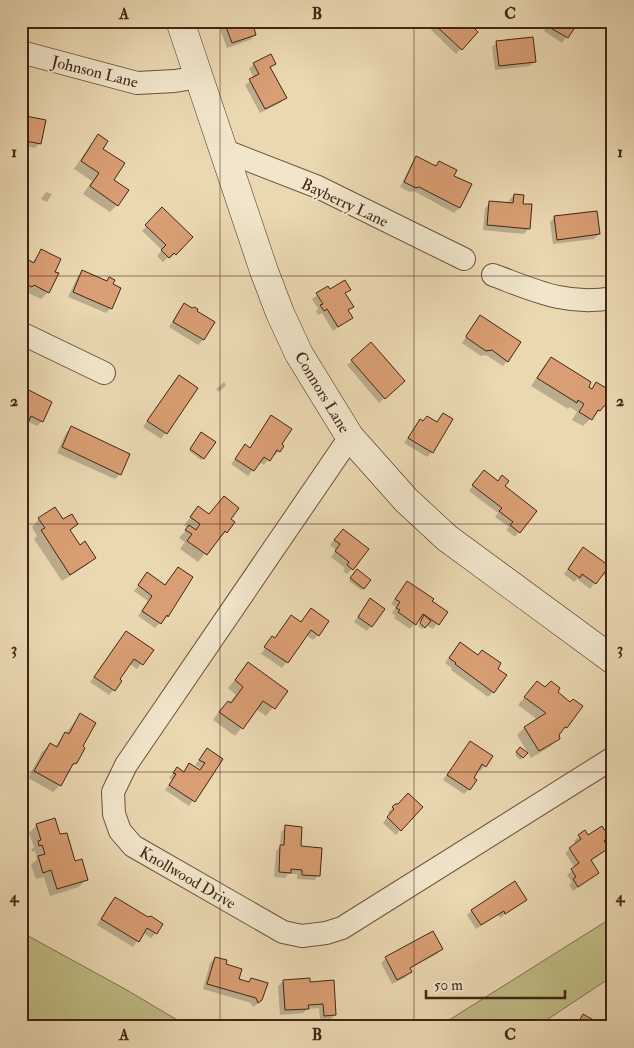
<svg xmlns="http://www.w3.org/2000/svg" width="634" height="1048" viewBox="0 0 634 1048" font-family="'IM FELL Double Pica',serif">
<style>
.green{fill:#bfbc86;stroke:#80704c}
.shadow{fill:#0003;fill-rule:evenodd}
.building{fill:#d99e73;stroke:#422513}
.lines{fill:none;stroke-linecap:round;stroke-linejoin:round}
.street-casing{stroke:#6c523a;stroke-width:24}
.secondary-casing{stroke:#422513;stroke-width:29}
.street{stroke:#f1e6cc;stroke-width:22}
.secondary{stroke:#f1e6cc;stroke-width:28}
.grid{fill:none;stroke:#422513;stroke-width:1;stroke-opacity:0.55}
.labels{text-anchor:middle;stroke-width:4;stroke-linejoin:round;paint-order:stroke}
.street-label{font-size:16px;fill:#422513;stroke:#f1e6cc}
.neatline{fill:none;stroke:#422513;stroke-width:2}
.grid-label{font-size:16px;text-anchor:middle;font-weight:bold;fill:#422513}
</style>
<rect width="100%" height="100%" fill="#ead8b1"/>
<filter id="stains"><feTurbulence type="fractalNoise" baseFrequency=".004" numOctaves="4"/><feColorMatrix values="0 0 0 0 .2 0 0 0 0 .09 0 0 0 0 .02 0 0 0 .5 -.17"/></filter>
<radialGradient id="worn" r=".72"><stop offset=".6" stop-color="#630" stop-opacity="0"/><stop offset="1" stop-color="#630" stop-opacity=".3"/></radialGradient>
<g class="green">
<polygon points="613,917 613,976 536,1027 438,1027"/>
<polygon points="21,932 125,989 189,1027 21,1027"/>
</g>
<g class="shadow">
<polygon points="217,21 250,21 255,35 250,40 227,48"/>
<polygon points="439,21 461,49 456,54 431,30"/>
<polygon points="550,21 577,21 562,43 544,31"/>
<polygon points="497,42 535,61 530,66 495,70 492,47"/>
<polygon points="274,63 270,68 285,98 280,103 260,113 245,85 254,78 249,69 254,64"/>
<polygon points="21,116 40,143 35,148 21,145"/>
<polygon points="98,136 112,180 117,205 110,212 83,194 92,181 74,169 91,144"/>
<polygon points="417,158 435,166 439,162 452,176 470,185 459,208 454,213 414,191 410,192 400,187 412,163"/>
<polygon points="613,184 613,198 611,198 608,189"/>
<polygon points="46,192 52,194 47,202 41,199"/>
<polygon points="514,195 522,205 528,229 524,234 483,230 485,208 490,203 509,204 509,200"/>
<polygon points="162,209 191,237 170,259 168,257 163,262 157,256 162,250 142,231"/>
<polygon points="555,217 599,234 594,239 553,244 550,222"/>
<polygon points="41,251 53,272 48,292 41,299 26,292 23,294 21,293 21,258 32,263"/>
<polygon points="82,271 106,282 109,279 111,308 106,313 68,297 78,276"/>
<polygon points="327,288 329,291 349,289 345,294 352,306 347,311 352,318 333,331 322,313 318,315 316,311 318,309 312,299"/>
<polygon points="184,305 213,323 203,340 198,345 169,327 179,310"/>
<polygon points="480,317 507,361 503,366 486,355 481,356 462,343 475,322"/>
<polygon points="552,358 591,389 597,384 607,403 583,426 572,420 577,412 570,407 568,409 531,386 544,366"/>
<polygon points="352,361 398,386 379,403 347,365"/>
<polygon points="179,376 196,388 161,439 143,427"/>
<polygon points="224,382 226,385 219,392 216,389"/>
<polygon points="21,388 42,421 37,426 27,421 21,427"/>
<polygon points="443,414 452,420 432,452 427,457 404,443 420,420 436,423"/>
<polygon points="271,417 280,445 279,451 274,456 272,455 264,465 259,462 248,476 231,464 245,446 248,453"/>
<polygon points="71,428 120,474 115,479 57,453 66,433"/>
<polygon points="199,436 203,458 201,460 189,451"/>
<polygon points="479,477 497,482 502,477 503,487 519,532 515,537 506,530 509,527 495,517 498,513 469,491"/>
<polygon points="224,497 229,519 226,532 219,539 217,538 198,562 180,549 185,542 179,538 188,528 184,525 198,508 208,515"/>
<polygon points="39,519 77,524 70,531 80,547 94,558 87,565 62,581 34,539 37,536 32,527"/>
<polygon points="338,535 352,569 347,574 343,571 345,568 331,557 336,550 330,545"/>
<polygon points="583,549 607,566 613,559 612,580 602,574 590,589 577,579 574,582 564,574"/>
<polygon points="178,568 191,578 167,616 155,628 138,616 148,601 134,591 147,574 164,586"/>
<polygon points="355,573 363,588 361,590 349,581"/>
<polygon points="407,582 446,612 433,629 426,625 422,629 418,626 421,621 418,619 410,629 394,618 396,616 392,613 396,607 391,604"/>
<polygon points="370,600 371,626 367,631 354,622"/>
<polygon points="311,610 318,635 313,640 306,635 282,668 260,653 262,653 270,641 300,623"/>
<polygon points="126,633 152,650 137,669 130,664 119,680 121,681 109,695 90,682"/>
<polygon points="455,649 496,669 493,692 488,697 451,670 452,668 445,663"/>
<polygon points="248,664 286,692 266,716 256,709 235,736 213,720 220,710 228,702 229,703 236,695 228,688"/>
<path d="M537 682 545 688 556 692 570 703 582 706 558 736V738L551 746 531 758 517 735 524 728 538 720 518 705ZM543 710 557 720 549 723Z"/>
<polygon points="80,715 81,747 76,762 69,768 60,785 53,792 28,778 42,752 50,745 55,747"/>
<polygon points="470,742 485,766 480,771 478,769 469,789 464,794 443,780"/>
<polygon points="521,749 526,753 520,760 515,755"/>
<polygon points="207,750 222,759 189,806 165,790 172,780 169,778 177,769 183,773 190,765 201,772 203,770 195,765"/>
<polygon points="396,805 398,805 400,830 396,835 383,823 390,814 388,812"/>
<polygon points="37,825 59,836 74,862 87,879 79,887 50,896 44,877 36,879 31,865 37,859 35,851 32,852 31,850 34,847 29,833"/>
<polygon points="286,827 319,875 314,880 297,879 297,874 288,874 285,878 274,877 276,851 280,847 281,832"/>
<polygon points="584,832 588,837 603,841 608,848 590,861 598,873 573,891 569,885 572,882 567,875 575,868 565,853 576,844 574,841"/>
<polygon points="115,898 148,919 161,924 156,933 151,938 143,933 133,947 97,925 110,903"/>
<polygon points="525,900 500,918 498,915 476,929 467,915 472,910"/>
<polygon points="442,949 437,954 409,969 410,972 406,977 392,984 381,963 386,958"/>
<polygon points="215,958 225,965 238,980 247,983 251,979 261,1000 256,1005 253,1007 251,1003 203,989 210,963"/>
<polygon points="283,981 309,983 335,1015 330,1020 320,1020 319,1008 307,1009 303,1013 280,1015 278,986"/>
</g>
<g class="building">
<polygon points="224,21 252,21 256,35 232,43"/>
<polygon points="438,21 467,21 478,32 462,50 435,25"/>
<polygon points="550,21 579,21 568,38 547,26"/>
<polygon points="533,37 536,62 499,66 496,41"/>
<polygon points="271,54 276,64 270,67 287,98 265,109 249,79 259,74 253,63"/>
<polygon points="21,115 46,120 41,144 21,140"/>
<polygon points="98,134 108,141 103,149 125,163 114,180 129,190 118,206 90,186 99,173 81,161"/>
<polygon points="416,156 436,166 439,161 457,170 454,176 472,184 460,208 419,187 416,188 404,182"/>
<polygon points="514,194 524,195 523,204 532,204 530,229 487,225 489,201 513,203"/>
<polygon points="162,207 193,237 176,255 174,253 169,258 161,250 166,245 145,225"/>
<polygon points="597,211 600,234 557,240 554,216"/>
<polygon points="41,249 61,259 55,272 59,273 49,293 34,285 32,287 21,282 21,256 34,263"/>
<polygon points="82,270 107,281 109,277 115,280 113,284 121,288 112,309 73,292"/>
<polygon points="345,280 351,290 345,293 354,307 348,310 353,318 338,327 327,309 324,311 320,305 323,304 316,293 328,286 330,289"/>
<polygon points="184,303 192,308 194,307 198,309 197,311 215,322 204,340 173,322"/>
<polygon points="480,315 521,342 508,362 492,350 486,351 467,338 466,336"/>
<polygon points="371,342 405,381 385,399 351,360"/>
<polygon points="551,357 591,382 589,387 592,389 596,382 611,391 613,396 608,404 604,406 600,411 598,410 592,420 579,412 584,404 578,400 577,403 537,378"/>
<polygon points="179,375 198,388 167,434 147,421"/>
<polygon points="21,386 52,402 43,422 31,416 28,423 21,420"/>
<polygon points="443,413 453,419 433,453 408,438 420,419 423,421 427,416 437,422"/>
<polygon points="271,415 292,429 282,444 284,446 280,452 277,450 270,461 264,457 254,471 235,459 245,444 250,448"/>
<polygon points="71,426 130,454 121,475 62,447"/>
<polygon points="201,432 216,442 204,459 190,449"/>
<polygon points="484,470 498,481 502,475 509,481 505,486 537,511 520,533 510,525 513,522 499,511 502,508 472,485"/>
<polygon points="224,496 239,508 231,519 235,522 227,533 225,531 207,555 187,541 192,534 185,530 189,525 196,530 200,524 190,517 198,506 209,514"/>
<polygon points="55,507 63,519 72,514 78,524 70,530 80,545 85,541 96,558 70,575 41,530 45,528 38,518"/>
<polygon points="343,529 369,549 353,570 347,565 349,562 335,551 340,544 334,540"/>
<polygon points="583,547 608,565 613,558 613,573 607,569 596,584 582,574 580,578 568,569"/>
<polygon points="178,567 193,577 168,617 167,615 161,624 142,611 152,596 138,585 147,572 165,585"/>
<polygon points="357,569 371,580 364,589 350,578"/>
<polygon points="407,581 434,599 432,601 448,612 439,625 423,614 416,625 398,612 400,610 396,608 400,602 395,599"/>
<polygon points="370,598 385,609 372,627 358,617"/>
<polygon points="311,608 329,621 319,636 311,630 288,663 264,647 272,636 275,638 291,615 301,622"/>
<polygon points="424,615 431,621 425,628 420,623"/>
<polygon points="126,631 154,650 143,665 134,659 120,679 122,681 115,691 94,677"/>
<polygon points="460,642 478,655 482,650 501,663 498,669 507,675 494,693 455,664 456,663 449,658"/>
<polygon points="248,662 288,691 275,709 263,701 243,729 219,712 228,701 231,703 243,687 235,680"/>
<polygon points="537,681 545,687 551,681 560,688 558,692 570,702 573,699 583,706 567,728 565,727 559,735 560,739 539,751 524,727 546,713 524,697"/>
<polygon points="80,713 96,723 83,746 85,748 77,763 73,764 61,786 34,771 50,743 57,747 65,732 69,734"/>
<polygon points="470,741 493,756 486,767 482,764 474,778 477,780 470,790 447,775"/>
<polygon points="520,747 528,753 523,758 516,752"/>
<polygon points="207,748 223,759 195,802 169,785 176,774 173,773 177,767 184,772 189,763 200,770 205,763 199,760"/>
<polygon points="408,793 423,807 401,831 387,817 394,809 392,807 395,804 398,804"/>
<polygon points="55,818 60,834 67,833 75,861 82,859 88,880 57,889 51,870 43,873 38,856 45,854 42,845 39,846 38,841 41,840 36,824"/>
<polygon points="285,825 302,827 301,846 322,848 320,876 302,875 302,870 291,869 291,873 279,872 280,845 284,845"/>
<polygon points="602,826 609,837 604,841 609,848 591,860 599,873 578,887 573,879 576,877 571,869 579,863 569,848 581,839 578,835 585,830 588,835"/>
<polygon points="515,881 527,900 505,914 504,911 481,925 471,910"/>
<polygon points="115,897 148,917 151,916 163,924 157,934 147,928 139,942 101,919"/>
<polygon points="433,931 443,949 410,968 412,972 397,980 385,957"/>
<polygon points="215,957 227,960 226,964 242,969 239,979 249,982 251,978 268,983 262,1000 258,1003 256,998 207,984"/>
<polygon points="310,978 310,982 334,980 336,1015 324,1016 323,1004 308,1005 309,1009 285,1010 283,980"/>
<polygon points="583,1014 606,1027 576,1027"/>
</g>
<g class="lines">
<defs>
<g id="street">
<polyline points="21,52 137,83 175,81 199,77"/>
<polyline points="223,150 318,187 464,259"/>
<path d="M493 275C536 291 566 306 613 298"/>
<polyline points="21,333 104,373"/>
<polyline points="350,437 126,765 113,792 114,814 120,831 133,846 283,932 302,936 326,933 342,928 613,758"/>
</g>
<polyline id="secondary" points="180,21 264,271 280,313 299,354 350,437 406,500 447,538 613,660"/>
</defs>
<use href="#street" class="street-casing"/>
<use href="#secondary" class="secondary-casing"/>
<use href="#street" class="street"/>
<use href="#secondary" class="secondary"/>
</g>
<path class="grid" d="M220 21V1027M414 21V1027M21 276H613M21 524H613M21 772H613"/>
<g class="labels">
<g class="street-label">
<text transform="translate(95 71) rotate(14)" y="6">Johnson Lane</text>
<text transform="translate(345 202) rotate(25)" y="6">Bayberry Lane</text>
<text transform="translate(323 392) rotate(59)" y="6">Connors Lane</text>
<text transform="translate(188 877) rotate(30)" y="6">Knollwood Drive</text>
</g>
</g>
<rect width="634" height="1048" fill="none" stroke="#ead8b1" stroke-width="55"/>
<path d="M426 990v8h139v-8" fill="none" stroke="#422513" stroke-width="2.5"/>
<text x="434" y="990" font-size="15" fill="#422513" stroke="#f1e6cc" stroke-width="4" paint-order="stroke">50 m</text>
<rect x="28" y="28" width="578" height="992" class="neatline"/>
<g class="grid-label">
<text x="124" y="19">A</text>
<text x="317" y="19">B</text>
<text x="510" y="19">C</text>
<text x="14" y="157">1</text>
<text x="620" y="157">1</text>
<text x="14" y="406">2</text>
<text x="620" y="406">2</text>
<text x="14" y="654">3</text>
<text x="620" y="654">3</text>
<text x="14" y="902">4</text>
<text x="620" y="902">4</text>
<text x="124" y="1040">A</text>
<text x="317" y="1040">B</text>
<text x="510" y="1040">C</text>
</g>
<rect width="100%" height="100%" filter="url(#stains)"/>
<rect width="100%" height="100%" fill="url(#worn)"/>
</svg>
